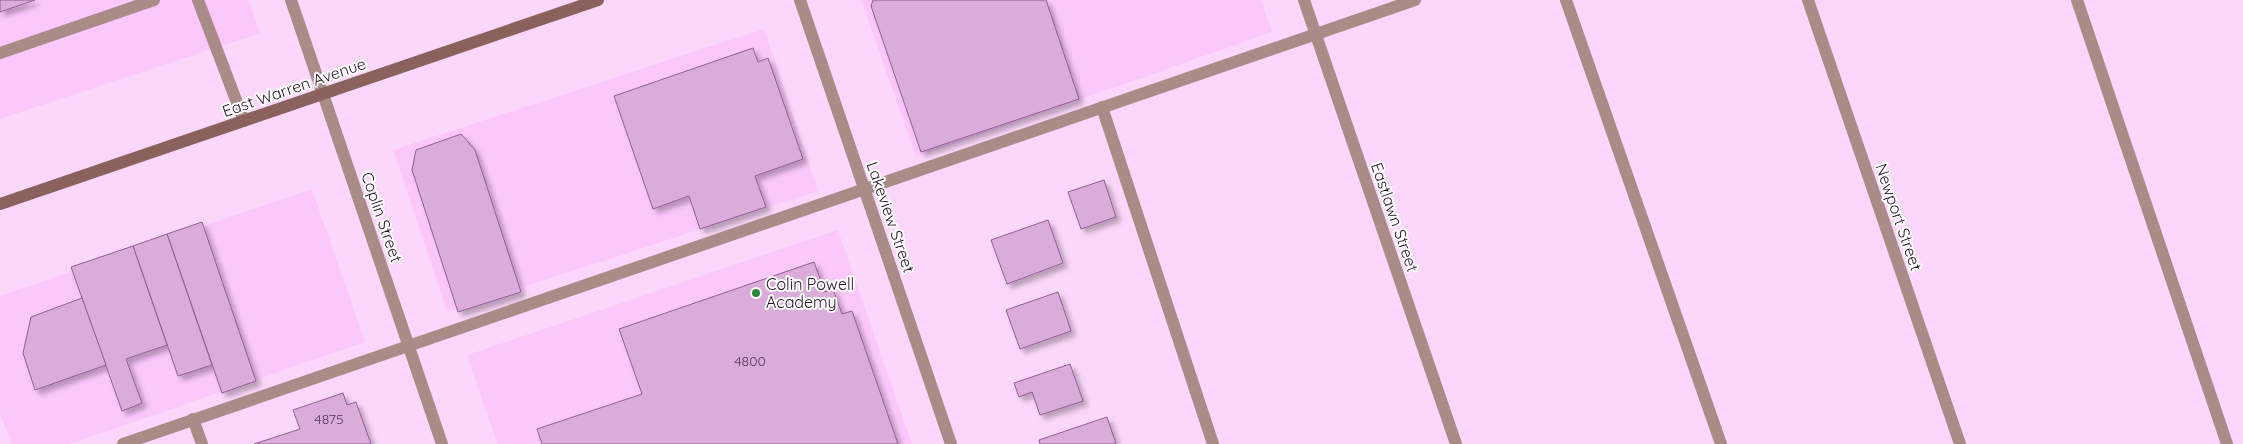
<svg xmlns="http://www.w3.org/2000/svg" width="2243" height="444" viewBox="0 0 2243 444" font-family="Quicksand,sans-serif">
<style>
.built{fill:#fcc8fc}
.building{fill:#d9acd9;stroke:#915d93;filter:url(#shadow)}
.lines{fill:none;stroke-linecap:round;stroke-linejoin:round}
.lane{stroke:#a98c88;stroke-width:12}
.street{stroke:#a98c88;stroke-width:12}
.secondary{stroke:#8a615d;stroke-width:12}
.poi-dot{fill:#2a883a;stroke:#fff;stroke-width:2}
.labels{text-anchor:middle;stroke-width:4;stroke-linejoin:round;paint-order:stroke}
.number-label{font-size:14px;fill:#543854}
.street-label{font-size:16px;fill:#271228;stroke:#fff}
.poi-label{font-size:16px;fill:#271228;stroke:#fff;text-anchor:start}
</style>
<defs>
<filter id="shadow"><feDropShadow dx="4.5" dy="4.5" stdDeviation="2.5" flood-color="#0004"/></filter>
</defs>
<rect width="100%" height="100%" fill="#fbd8fb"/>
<g class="built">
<polygon points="0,0 249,0 260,33 0,119"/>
<polygon points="861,0 1261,0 1272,32 916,157"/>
<polygon points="764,29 818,191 447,312 393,150"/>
<polygon points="312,189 365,342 70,444 11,444 0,413 0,296"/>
<polygon points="838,230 912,444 497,444 467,355"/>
</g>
<g class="building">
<polygon points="0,0 35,0 0,12"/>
<polygon points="873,0 1046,0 1079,99 921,152 871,6"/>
<polygon points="753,48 758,62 768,58 803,159 755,176 766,207 700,229 689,196 653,209 614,96"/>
<polygon points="461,134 475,150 521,292 458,312 412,170 416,150"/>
<polygon points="1104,180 1116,217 1081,229 1068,192"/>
<polygon points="1048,220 1063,263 1007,284 991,240"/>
<polygon points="202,222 256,381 222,393 167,234"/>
<polygon points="167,234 212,365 178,376 133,246"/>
<polygon points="133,246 167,345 126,359 142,403 122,411 71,267"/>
<polygon points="814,262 825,292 833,289 842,314 852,311 898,444 542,444 537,429 642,394 619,329"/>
<polygon points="1058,292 1071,331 1020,349 1006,310"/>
<polygon points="82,298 106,365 35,390 23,353 31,317"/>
<polygon points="1070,364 1083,401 1040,415 1032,392 1019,397 1014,383"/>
<polygon points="343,393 347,405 356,402 371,444 254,444 300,429 293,410"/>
<polygon points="1107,417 1116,444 1040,444 1039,440"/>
</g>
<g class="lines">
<g class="lane">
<polyline points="198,0 244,121"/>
<polyline points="1566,0 1721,444"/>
<polyline points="2077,0 2227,444"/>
<polyline points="0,53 154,0"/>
<polyline points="1102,107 1213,444"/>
<polyline points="193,419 202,444"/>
<polyline points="123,444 1415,0"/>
</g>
<g class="street">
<polyline points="291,0 442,444"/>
<polyline points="800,0 951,444"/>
<polyline points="1304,0 1456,444"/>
<polyline points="1808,0 1960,444"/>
</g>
<polyline class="secondary" points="0,204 598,0"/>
</g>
<circle class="poi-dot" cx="756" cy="293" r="5"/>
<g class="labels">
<g class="number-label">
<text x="750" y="366">4800</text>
<text x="329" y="424">4875</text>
</g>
<g class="street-label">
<text transform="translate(294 87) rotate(-19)" y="6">East Warren Avenue</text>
<text transform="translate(382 217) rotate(71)" y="6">Coplin Street</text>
<text transform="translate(891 217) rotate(71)" y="6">Lakeview Street</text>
<text transform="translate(1395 217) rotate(71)" y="6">Eastlawn Street</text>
<text transform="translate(1899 217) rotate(71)" y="6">Newport Street</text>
</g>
<g class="poi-label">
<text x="766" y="290">Colin Powell<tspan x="766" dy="18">Academy</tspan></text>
</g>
</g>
</svg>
